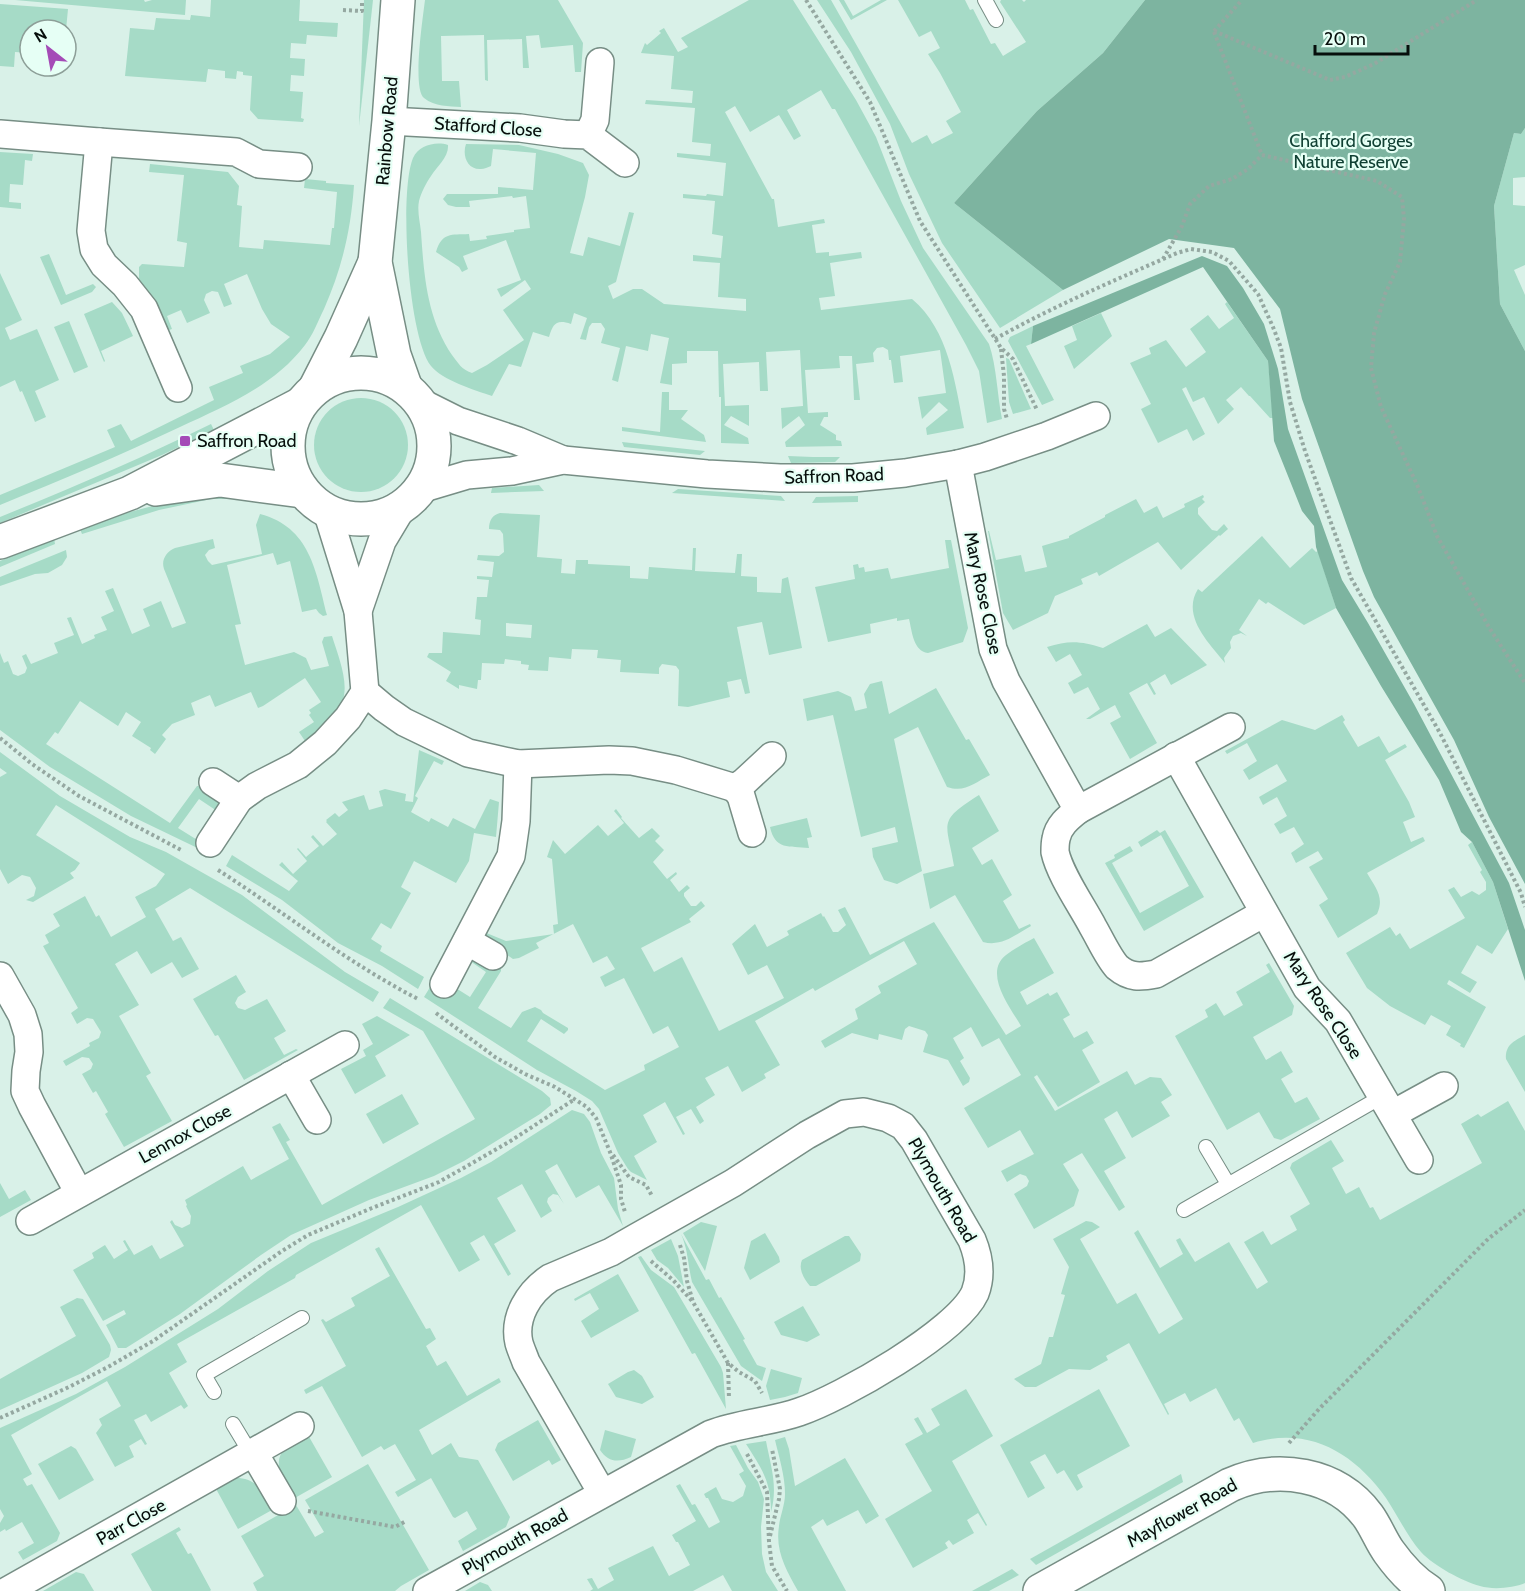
<svg xmlns="http://www.w3.org/2000/svg" width="1525" height="1591" viewBox="0 0 1525 1591" font-family="Cabin,sans-serif">
<style>
.green{fill:#a6dbc7;fill-rule:evenodd}
.forest{fill:#7db4a0}
.lines{fill:none;stroke-linecap:round;stroke-linejoin:round}
.lane-casing{stroke:#778e85;stroke-width:16}
.street-casing{stroke:#778e85;stroke-width:30}
.secondary-casing{stroke:#778e85;stroke-width:36}
.path{stroke:#95a8a1;stroke-width:4;stroke-dasharray:3 3;stroke-linecap:butt}
.lane{stroke:#fff;stroke-width:14}
.street{stroke:#fff;stroke-width:27}
.secondary{stroke:#fff;stroke-width:33}
.poi-dot{fill:#a44bb7;stroke:#e6fff5;stroke-width:2}
.labels{text-anchor:middle;stroke-width:4.5;stroke-linejoin:round;paint-order:stroke}
.street-label{font-size:18px;fill:#070f0c;stroke:#e6fff5}
.park-label{font-size:18px;fill:#104033;stroke:#e6fff5}
.poi-label{font-size:18px;fill:#070f0c;stroke:#e6fff5;text-anchor:start}
</style>
<rect width="100%" height="100%" fill="#d9f1e8"/>
<g class="green">
<polygon points="15,0 144,0 145,2 152,0 186,0 185,15"/>
<polygon points="211,0 300,0 299,21 338,23 337,37 307,35 306,44 291,43 290,58 305,59 304,76 291,75 290,91 303,92 301,118 304,119 303,122 258,119 250,110 252,76 243,75 243,72 237,71 236,79 225,78 225,71 208,69 206,82 125,76 130,28 154,30 156,18 190,20 191,15 210,17"/>
<polygon points="364,0 373,0 359,126"/>
<path d="M425 0H558L583 43 581 72H575L573 45 541 48 539 35 526 36 529 68H523L522 39 487 40 488 81 485 80 484 35 441 36 442 81H459L461 107C449 106 435 107 424 98 412 88 423 17 425 0Z"/>
<path d="M749 0H793L856 100 868 122 876 137 901 201 923 248 989 344C997 368 997 394 1002 419L987 423 979 371 966 345 835 109H832L821 90 787 110 801 136 794 140 779 115 750 132 735 106 725 112 772 199H774L778 227 824 219 825 223 812 225 816 253 829 252V256L861 252 862 258 830 263 835 296 819 298 821 310 912 299C949 330 955 383 964 428L927 435 926 428 948 410 939 402 922 419 918 397 946 393 940 350 900 356 903 382 894 383 891 360H889L888 350 883 347 877 348 873 353 874 362 856 364 860 400H854L852 356H839L840 368 805 370 808 413 828 412V417H824L820 425 836 435V440L841 441 842 446 786 447 785 442 805 425 799 416 782 429 781 408 803 406 800 350 766 352 768 391H760L759 362 723 364 725 406 749 405V426L731 416 724 425 748 438 749 444 721 443V397H719L718 351H687V363L672 364V385L660 383 669 338 651 334 648 351 626 346 618 382 612 380 620 348 601 343 605 329 601 323H592L589 327 586 340 580 339 587 318 574 313 571 324C556 319 553 324 549 337L533 332 521 367 509 364 492 396C474 390 442 380 431 366 408 337 399 192 413 158 419 145 436 141 448 145 449 157 437 166 431 176 426 183 421 193 419 201 417 211 420 222 421 232 424 276 427 318 452 355 459 364 461 369 472 373L487 365 524 340 503 310 531 289 525 280 501 297 497 289 521 280 506 240 463 256 468 269 462 272 459 267 436 252C442 232 451 235 469 234L470 241 487 239 486 236 514 232V230L530 228 526 196 513 198 512 196 469 201 470 207H456L448 205 443 199 447 194H498V187L533 190 536 153 493 149 491 166C488 167 484 169 481 169 467 170 462 155 466 144L519 145 558 154 583 163 589 175 585 197 570 253 583 256 588 237 620 246 629 212 634 213 616 282 608 286 613 299 633 289H642L664 304 746 311V299L718 297 720 263 693 261V255L721 258 723 236 712 234 715 201 683 198V194L706 196 707 194 723 196 726 163 677 157V153L710 156 711 144 692 142 695 108 645 104 646 100 692 103 693 91 671 89 674 56 641 53 645 43 647 45 661 33 659 31 664 28 678 52 688 47 681 38Z"/>
<polygon points="817,0 831,0 912,143 927,135 932,144 953,133 946,121 961,112 940,73 928,54 940,48 931,31 919,37 898,0 965,0 970,10 973,9 991,44 995,43 1003,56 1026,42 1000,2 1001,0 1022,0 1024,2 1026,0 1145,0 1103,53 1037,111 954,203 1063,290 1000,328 942,243 909,174 890,124 851,52"/>
<polygon points="839,0 844,0 853,16 881,0 887,0 851,20"/>
<polygon points="0,4 68,9 66,30 30,30 30,53 15,52 14,67 0,66"/>
<polygon points="1525,128 1525,177 1513,178 1513,205 1525,206 1525,265 1514,270 1525,295 1525,351 1500,304 1494,206 1514,133 1521,134"/>
<polygon points="0,152 33,154 32,161 25,160 23,185 10,184 9,202 21,203 21,209 0,207"/>
<path d="M150 164 228 172 239 186 237 205 242 206 239 247 263 249 264 240 330 245 332 228H334L337 192 304 188 305 179 326 181V183L354 185C351 230 342 268 324 309 318 321 313 335 305 345 274 386 225 406 180 427 121 455 61 480 0 505V495L115 447 107 430 121 424 131 441 214 400 209 387 243 373 240 366 270 354 290 337 271 324 262 309 247 274 224 284 232 304 224 307 218 292 212 291 206 294 204 300 210 313 187 323 181 310 167 316 172 329 169 330 167 327 165 328 152 297 139 279V267L142 264 184 267 187 243 177 241 184 175 149 172Z"/>
<polygon points="49,254 66,295 93,284 96,287 92,292 61,305 40,257"/>
<polygon points="0,273 22,320 5,328 10,340 37,329 59,380 35,391 46,417 35,422 22,391 20,392 15,380 0,387"/>
<polygon points="112,302 122,313 133,336 101,351 105,361 104,362 84,314"/>
<polygon points="1227,302 1268,361 1273,418 1270,418 1250,396 1249,396 1241,387 1226,400 1234,409 1218,424 1204,397 1193,402 1186,387 1182,389 1205,434 1193,441 1187,429 1158,443 1141,409 1151,404 1130,363 1151,354 1149,348 1166,340 1186,367 1206,352 1190,329 1208,315 1219,329 1234,318 1225,304"/>
<polygon points="1101,313 1112,336 1074,369 1064,346 1077,340 1072,326"/>
<polygon points="69,321 88,367 74,373 54,327"/>
<polygon points="1033,326 1031,344 1026,346 1054,400 1042,405 1008,341 1010,337"/>
<polygon points="1006,358 1009,359 1031,409 1013,414 1009,402"/>
<polygon points="662,392 669,392 669,410 688,410 681,419 704,435 706,442 622,431 622,427 660,432"/>
<circle cx="361" cy="445" r="47"/>
<path d="M211 424 214 430 162 455 0 523V517C71 488 142 458 211 424Z"/>
<polygon points="622,442 705,451 700,455 624,447"/>
<polygon points="788,456 813,457 840,457 835,462 791,463"/>
<polygon points="539,485 544,491 491,493 492,488"/>
<polygon points="678,489 781,496 785,501 672,493"/>
<polygon points="223,492 235,499 211,499 159,510 82,534 80,529 126,513 164,503"/>
<polygon points="1203,495 1204,497 1202,499 1205,502 1198,508 1198,514 1212,530 1217,531 1224,524 1228,529 1220,536 1219,535 1181,570 1158,542 1099,576 1097,572 1081,579 1083,584 1055,596 1048,613 1013,630 1003,613 988,531 989,531 996,560 1021,555 1025,572 1047,567 1042,546 1069,538 1069,536 1105,517 1105,515 1136,499 1144,513 1157,506 1163,518 1185,507 1184,504"/>
<polygon points="858,496 858,502 812,503 816,497"/>
<path d="M500 513 540 515 537 557 562 559 561 573 575 574 576 560H588V564L630 566V578L648 579 649 567 692 570 693 548H696L695 571 735 573 737 554H742L741 576 757 577V592L781 593 782 579 788 577 802 648 769 655 762 622 737 627 750 693 745 694 741 679 727 682 730 697 688 707 678 706 679 670 676 666 662 664 659 668V674L620 672 621 660 597 658 598 650 572 649 571 659 549 657 548 671 528 670 529 665 521 664V661L505 659 504 664 482 663 481 680H478L477 689 459 685V689L446 681 451 672 427 657 429 653H442L443 632 480 635 481 620 475 619 477 597H487L489 580 477 579V576L492 577 494 562 477 560 478 555 499 556 504 552 503 534 500 530 489 529C489 521 492 515 500 513ZM506 623 532 625 531 638 506 636Z"/>
<path d="M260 514C310 527 316 571 327 615L323 616 319 613 316 609 302 612 290 561 277 565 273 553 227 565 241 624 235 625 245 665 294 652 306 658 311 670 329 666 322 642 324 637 332 636C338 656 351 685 341 705 336 716 316 734 307 744L299 732 314 722 309 715 311 713 309 710 321 702 305 678 263 706 258 708 251 692 215 707 210 695 191 703 195 715 172 724 162 735 166 739 155 754 150 750 151 748 132 736 141 722 126 712 118 726 80 701 58 734 55 732 46 744 170 823 197 786H203L221 801V808L217 811 199 799 178 828 215 851 212 855 131 816 50 767 0 730V653L4 663 8 661 13 674 18 676 25 673 27 668 22 656 26 654 31 664 58 653 54 643 74 635 67 618 71 617 82 644 95 638 94 635 107 630 101 617 114 611 105 591 113 588 132 634 150 626 143 609 161 601 172 628 186 623 164 569C161 560 166 552 175 548L213 539 215 548 209 550 205 555 208 561 212 565 262 554 256 525Z"/>
<path d="M1262 536 1290 568 1312 548 1316 552 1318 551 1336 608 1304 625 1268 602 1266 604 1259 599 1239 630 1247 636 1241 633 1233 636 1230 642 1231 648 1224 658 1225 663C1209 643 1181 616 1198 589L1202 592Z"/>
<polygon points="54,538 55,544 0,567 0,561"/>
<path d="M945 540H951L968 628 963 642 928 653C913 651 912 631 909 619L897 621V618L870 624 871 633 828 642 815 587 855 579 853 565 858 564 859 568 864 567 865 572 888 568 891 579 949 568Z"/>
<polygon points="66,550 67,557 62,565 48,573 35,574 0,586 0,577"/>
<path d="M1147 624 1155 637 1171 628 1207 665 1171 685 1165 674 1150 683 1156 694 1154 695 1147 683 1129 693 1157 743 1130 759 1110 723 1121 717 1115 705 1090 719H1086L1100 709 1088 687 1074 694 1068 683 1082 675 1070 654 1056 662 1047 647C1069 640 1081 641 1103 648Z"/>
<path d="M882 681 889 714 936 688 966 740 969 739 990 775C974 783 965 793 947 787L918 727 894 739 922 871 897 884 884 880 873 857 872 848 898 842 895 827 861 837 833 715 807 721 803 699 838 691 851 697 855 711 867 708 864 694 870 684Z"/>
<path d="M1342 715 1345 720 1343 722 1358 747 1379 736 1389 753 1405 744 1407 747 1385 760 1409 802 1415 817 1403 822 1411 842 1423 837 1425 841 1367 873C1375 887 1385 897 1377 914L1338 938 1319 905 1328 899 1309 867 1323 859 1318 851 1296 863 1291 853 1304 844 1294 827 1280 834 1274 824 1287 816 1277 797 1263 805 1259 797 1287 781 1277 764 1249 780 1243 770 1257 761 1247 743 1227 754 1225 751 1282 720 1315 730Z"/>
<polygon points="419,750 444,761 442,765 434,761 415,796 418,798 411,812 429,822 431,818 448,827 453,818 475,829 490,799 499,802 496,837 474,833 469,861 456,883 414,861 401,887 411,893 391,929 381,923 371,939 382,946 380,951 424,977 418,989 382,966 338,943 282,900 226,866 232,855 289,891 298,881 279,865 282,862 293,874 307,861 297,849 298,848 306,857 319,846 311,837 313,835 323,846 337,834 326,822 327,821 326,820 335,813 339,817 348,810 342,802 364,795 369,810 383,806 379,791 385,789 406,794 405,801 413,802"/>
<polygon points="0,752 60,796 130,837 166,852 242,895 345,972 379,992 373,1002 190,888 155,909 173,941 181,937 199,969 182,978 172,962 151,974 137,951 115,964 139,1005 119,1016 151,1073 146,1076 172,1121 124,1147 105,1114 108,1112 96,1091 93,1093 82,1074 91,1069 93,1064 89,1058 82,1057 66,1066 63,1061 90,1046 89,1043 99,1038 101,1032 93,1019 87,1018 77,1024 71,1013 78,1008 43,946 49,943 45,935 60,926 53,914 85,896 96,917 99,915 111,937 146,917 135,897 156,886 165,874 56,805 36,835 80,863 75,870 70,873 74,878 33,902 26,900 34,896 36,888 30,877 22,875 8,884 0,869 0,777 7,773 0,768"/>
<path d="M979 795 999 831 972 848 982 865 992 859 1012 895 1003 901 1019 929 1030 924 1031 926C1015 935 1002 947 983 942L955 895 930 909 923 874 954 866C947 822 936 822 979 795Z"/>
<path d="M616 809 622 817 621 818 639 838 652 828 660 836 655 841 664 850 653 862 667 879 676 872 677 874 670 880 679 892 687 885 690 888 684 893V896L691 906H696L701 901 705 906 689 919 691 922 641 948 654 972 682 957 719 1031 784 998 767 965 748 975 732 944 755 924 767 947 789 935 787 931 821 913 823 917 824 916 833 932H838L846 925 838 910 845 907 870 955 934 922 1006 1035 1021 1026C1010 1007 983 973 1006 955 1015 948 1025 943 1034 938L1054 973 1020 992 1027 1005 1048 993 1050 996 1057 992 1070 1015 1063 1019 1074 1038 1087 1031 1094 1043 1082 1050 1100 1082 1058 1107 1037 1075 1034 1077 1055 1111 1127 1071 1135 1085 1150 1077 1161 1078 1172 1095 1161 1102 1170 1116 1132 1138 1117 1111 1104 1119 1126 1158 1104 1171 1125 1207 1119 1211 1082 1153 1063 1164 1079 1190 1074 1206 1034 1229 1014 1194 1027 1186 1029 1181 1026 1176 1020 1174 1007 1182 1001 1171 1034 1154 1020 1130 988 1148 964 1108 1021 1075 999 1038 982 1047 971 1027 953 1038 964 1058 960 1061 970 1078 969 1082 963 1086 948 1060 923 1052 928 1035 925 1031 909 1026 905 1029 902 1040 879 1034 878 1040 852 1033 825 1048 821 1041 858 1019 855 1009 881 993 878 986 917 964 904 941 815 991 813 988 755 1021 780 1065 764 1074 766 1078 742 1092 728 1066 705 1078 715 1095 696 1107 704 1121 700 1124 691 1109 676 1117 685 1134 683 1135 665 1102 643 1115 657 1142 634 1156 647 1180 631 1172 628 1169 618 1153 599 1109 592 1101 576 1091 537 1070 424 997 432 984 451 985 470 997 486 972 467 959 471 957 486 961 501 968V971L478 1008 511 1028 522 1012 535 1007 541 1010 543 1013 568 1028V1030L564 1034 541 1019 527 1041 605 1090 645 1070 644 1065 679 1047 668 1026 653 1034 624 978 605 987 600 977 615 969 607 956 593 963 573 924 536 943 539 948 519 958 513 959 487 941 484 937V932L506 941 554 934 553 925 558 924 552 859 547 857 553 840 565 854 598 825 608 836 624 823 614 811Z"/>
<path d="M807 818 812 837 807 838 809 848C789 846 775 850 770 827Z"/>
<polygon points="1157,830 1160,833 1165,830 1204,897 1144,931 1105,863 1115,858 1114,855 1130,846 1133,851 1112,863 1140,913 1189,886 1161,835 1141,847 1138,842"/>
<polygon points="1472,842 1493,882 1508,929 1492,954 1477,945 1461,973 1477,982 1470,993 1449,980 1447,984 1486,1007 1464,1048 1460,1046 1461,1044 1446,1035 1451,1026 1431,1015 1425,1025 1390,1006 1367,988 1346,953 1390,927 1396,936 1400,933 1410,949 1465,918 1448,890 1454,887 1461,897 1472,891 1479,895 1486,890 1486,882 1480,872 1482,870 1468,845"/>
<polygon points="1269,963 1294,1006 1292,1015 1253,1037 1266,1060 1281,1051 1293,1072 1281,1079 1295,1103 1307,1097 1320,1119 1281,1140 1274,1138 1259,1112 1227,1130 1175,1036 1208,1017 1205,1010 1216,1003 1224,1016 1243,1005 1236,992 1270,972 1266,965"/>
<polygon points="236,975 246,992 238,997 235,1003 238,1008 245,1010 267,999 286,1031 274,1038 284,1055 296,1049 298,1050 244,1080 218,1035 215,1036 193,999"/>
<polygon points="390,998 542,1091 550,1098 551,1105 540,1114 464,1161 434,1176 369,1200 291,1235 261,1255 180,1314 126,1348 118,1348 106,1325 126,1314 124,1310 103,1321 73,1270 94,1258 92,1253 105,1245 114,1259 128,1250 123,1241 125,1240 134,1255 152,1245 160,1259 184,1246 170,1222 172,1220 175,1225 182,1228 190,1224 191,1216 186,1206 187,1205 185,1200 243,1166 251,1180 289,1159 272,1127 280,1123 290,1140 286,1142 322,1205 475,1119 423,1031 383,1008"/>
<polygon points="377,1016 410,1035 375,1056 386,1076 355,1094 341,1069 366,1056 363,1050 373,1044 362,1024"/>
<path d="M1525 1035V1092L1506 1059C1505 1045 1514 1041 1525 1035Z"/>
<polygon points="402,1094 419,1124 383,1144 366,1114"/>
<path d="M1508 1101 1525 1131V1583C1513 1588 1493 1590 1480 1586 1462 1581 1434 1566 1421 1552 1407 1536 1398 1516 1386 1498 1354 1453 1309 1426 1253 1443L1239 1418 1234 1421 1216 1388 1190 1402 1185 1393 1164 1404 1169 1414 1168 1415 1129 1343 1106 1356 1108 1360 1090 1370 1069 1369 1036 1387H1025L1014 1379 1041 1364 1049 1337H1053L1065 1295 1061 1294 1069 1267 1053 1239 1086 1221 1092 1222 1100 1227 1080 1239 1117 1304 1136 1293 1159 1334 1183 1319 1134 1233 1138 1230 1160 1268 1183 1254 1176 1240 1180 1238 1195 1262 1229 1242 1257 1289 1268 1282 1244 1242 1263 1231 1271 1245 1297 1230 1290 1216 1310 1204 1290 1168 1292 1163 1331 1140 1344 1161 1332 1168 1346 1194 1359 1187 1370 1208 1373 1207 1380 1220 1482 1163 1461 1124 1478 1114 1481 1117Z"/>
<polygon points="572,1110 584,1114 590,1122 601,1153 614,1178 618,1209 623,1226 599,1185 576,1198 557,1164 545,1171 564,1204 558,1195 553,1194 548,1198 547,1202 552,1211 541,1218 522,1184 497,1198 516,1231 494,1244 511,1274 508,1276 484,1235 470,1243 480,1260 459,1272 421,1205 296,1275 295,1278 177,1344 187,1362 169,1373 188,1406 184,1409 181,1405 151,1422 146,1414 134,1420 147,1444 145,1445 141,1439 129,1446 134,1457 115,1467 96,1433 102,1425 99,1419 121,1406 107,1381 11,1435 32,1474 23,1479 27,1486 32,1484 60,1533 57,1541 23,1560 18,1552 34,1543 22,1522 6,1531 5,1529 0,1532 0,1523 4,1516 0,1509 0,1428 76,1394 125,1367 218,1309 268,1271 311,1243 398,1207 461,1178 491,1162"/>
<polygon points="0,1183 9,1199 25,1190 31,1200 0,1217"/>
<polygon points="701,1222 717,1226 705,1271 683,1233"/>
<polygon points="765,1233 779,1257 780,1262 750,1280 744,1268 751,1241"/>
<path d="M681 1234 706 1280 709 1279 719 1298 721 1297 745 1339 743 1340 757 1365 766 1368 762 1381 741 1366 692 1282C688 1266 688 1249 681 1234Z"/>
<path d="M845 1236H849L861 1254 860 1261 816 1286H810C804 1279 798 1269 802 1260Z"/>
<polygon points="671,1239 678,1256 684,1287 668,1268 657,1260 651,1250"/>
<polygon points="379,1247 426,1329 430,1328 436,1339 426,1346 437,1366 446,1361 467,1396 499,1378 501,1382 419,1430 432,1455 451,1443 459,1457 478,1460 510,1517 506,1527 463,1551 458,1541 477,1529 467,1511 455,1518 453,1517 431,1478 398,1497 395,1492 416,1480 395,1444 384,1450 381,1446 362,1457 322,1386 306,1394 304,1390 346,1366 321,1320 323,1319 326,1322 355,1306 351,1298 390,1276 375,1249"/>
<polygon points="641,1256 651,1270 674,1287 721,1367 723,1373 726,1409 695,1353 692,1354 638,1257"/>
<polygon points="618,1274 639,1311 591,1338 581,1321 599,1309 590,1293 575,1301 574,1299"/>
<polygon points="77,1298 83,1299 110,1345 111,1350 109,1357 82,1373 0,1410 0,1379 76,1336 60,1307"/>
<polygon points="803,1306 820,1335 807,1342 781,1335 774,1322"/>
<polygon points="771,1369 802,1378 798,1393 785,1397 770,1400 766,1386"/>
<polygon points="634,1370 642,1376 654,1397 642,1404 616,1397 608,1384 628,1372"/>
<polygon points="966,1389 993,1436 952,1461 987,1525 986,1526 978,1513 967,1520 974,1533 953,1545 949,1540 945,1543 948,1548 913,1568 885,1519 932,1491 905,1444 923,1434 914,1419 918,1417 927,1433 940,1425 931,1409"/>
<polygon points="1099,1389 1130,1446 1077,1475 1083,1487 1077,1491 1064,1470 1057,1474 1045,1454 1030,1462 1045,1488 1028,1498 1000,1445"/>
<polygon points="538,1420 561,1460 552,1465 549,1460 513,1481 495,1450 498,1443"/>
<path d="M605 1430 636 1439 631 1457C618 1463 608 1462 600 1450Z"/>
<path d="M308 1435 332 1477 293 1499C285 1484 269 1461 287 1447 294 1442 301 1439 308 1435Z"/>
<path d="M785 1437 789 1449 795 1486 845 1458 879 1516 866 1524 858 1510 827 1526 823 1519 811 1527 846 1591H798C786 1570 775 1551 779 1526 780 1516 785 1505 785 1494 785 1476 779 1457 775 1440Z"/>
<path d="M766 1441C771 1467 778 1486 771 1512 771 1481 762 1469 746 1444Z"/>
<polygon points="736,1445 748,1468 758,1482 764,1499 761,1527 762,1554 766,1572 778,1591 732,1591 723,1575 693,1591 590,1591 593,1589 587,1579 592,1578 598,1589 614,1580 608,1568 653,1546 669,1576 690,1565 678,1542 676,1542 672,1535 696,1521 676,1486 680,1484 692,1505 695,1504 709,1528 720,1522 708,1498 706,1498 704,1494 716,1487 722,1499 733,1502 743,1496 746,1486 739,1474 744,1471 730,1446"/>
<polygon points="71,1446 76,1449 94,1480 59,1500 38,1464"/>
<polygon points="368,1464 429,1570 401,1586 395,1591 257,1591 253,1583 264,1576 241,1536 296,1505 315,1537 324,1532 305,1500"/>
<polygon points="1181,1474 1183,1482 1036,1565 1030,1559"/>
<path d="M236 1478C258 1478 263 1493 272 1510L238 1529 215 1487 228 1480Z"/>
<polygon points="179,1527 181,1530 176,1533 188,1554 191,1553 211,1590 210,1591 152,1591 131,1554"/>
<polygon points="1012,1569 1019,1575 989,1591 972,1591"/>
<polygon points="76,1572 84,1574 94,1591 43,1591"/>
<polygon points="480,1582 488,1585 492,1591 465,1591"/>
</g>
<g class="forest">
<polygon points="1145,0 1525,0 1525,128 1521,134 1514,133 1494,206 1500,304 1525,351 1525,884 1489,817 1454,740 1374,597 1363,571 1302,399 1280,309 1234,248 1169,239 1063,290 954,203 1037,111 1103,53"/>
<polygon points="1202,256 1227,266 1243,288 1264,324 1278,369 1288,429 1342,580 1368,623 1414,704 1509,883 1525,930 1525,981 1493,882 1472,842 1461,832 1439,780 1381,686 1336,608 1316,547 1314,526 1302,511 1274,441 1268,361 1203,267 1031,344 1033,326"/>
</g>
<g class="lines">
<defs>
<g id="lane">
<polyline points="985,0 996,20"/>
<polyline points="1206,1147 1228,1184"/>
<polyline points="1184,1210 1383,1096"/>
<polyline points="214,1392 204,1375 302,1318"/>
<polyline points="233,1424 251,1454"/>
</g>
<g id="street">
<polyline points="389,121 520,128 564,134 588,135 625,163"/>
<polyline points="0,134 99,142 236,152 259,164 298,167"/>
<polyline points="588,135 595,120 600,62"/>
<polyline points="99,142 91,231 94,249 104,265 125,285 144,309 178,388"/>
<polyline points="420,402 458,421 518,441 563,460"/>
<polyline points="958,464 993,649 1006,681 1078,810 1231,727"/>
<polyline points="420,489 467,475 512,471 563,460 707,474 780,478 853,478 905,473 958,464 985,457 1047,436 1096,416"/>
<polyline points="358,611 382,541 403,506"/>
<polyline points="365,692 384,708 404,722 468,753 518,764 609,760 632,761 676,770 735,788 744,782 772,756"/>
<polyline points="1176,756 1307,988 1338,1021 1419,1160"/>
<polyline points="213,782 239,799"/>
<polyline points="735,788 741,796 752,833"/>
<path d="M1078 810C1068 818 1058 826 1056 839 1055 843 1055 848 1055 852 1060 875 1082 906 1093 927 1100 939 1108 957 1117 967 1130 978 1140 977 1156 974L1264 913"/>
<polyline points="210,843 239,799 257,786 298,765 325,743 348,718 365,692 358,611 327,511"/>
<polyline points="467,941 493,956"/>
<polyline points="0,976 22,1015 28,1034 29,1052 26,1071 25,1091 32,1106 79,1193"/>
<polyline points="444,984 511,856 516,821 518,764"/>
<polyline points="291,1075 317,1120"/>
<polyline points="1393,1114 1444,1086"/>
<polyline points="30,1221 345,1045"/>
<polyline points="254,1453 282,1501"/>
<polyline points="7,1591 300,1426"/>
<path d="M427 1591 711 1434C740 1423 770 1422 799 1412 841 1398 957 1332 975 1293 982 1275 979 1257 972 1240L914 1140 903 1126 888 1118 864 1112 845 1114 807 1135 733 1183 637 1237 611 1252 550 1278C529 1292 513 1317 519 1343 521 1350 524 1356 526 1362L602 1493"/>
</g>
<g id="secondary">
<polyline points="398,0 389,121 375,262 394,355 405,386"/>
<circle cx="361" cy="446" r="73"/>
<polyline points="316,387 341,338 375,262"/>
<polyline points="156,489 220,480 302,491"/>
<polyline points="0,542 130,493 299,405"/>
<path d="M1040 1591 1230 1485C1277 1464 1336 1473 1368 1516 1376 1527 1381 1541 1389 1552 1399 1566 1414 1582 1428 1591"/>
</g>
</defs>
<use href="#lane" class="lane-casing"/>
<use href="#street" class="street-casing"/>
<use href="#secondary" class="secondary-casing"/>
<g class="path">
<polyline points="806,0 870,102 920,221 1001,348 1013,359 1037,410"/>
<polyline points="343,10 362,11 362,0"/>
<polyline points="1214,31 1330,80 1345,77 1374,64 1477,0"/>
<polyline points="1214,31 1242,0"/>
<polyline points="1214,32 1262,155"/>
<polyline points="1262,155 1377,181 1402,197 1404,219 1400,262 1385,294 1374,333 1371,368 1381,407 1418,487 1437,536 1490,629 1525,683"/>
<polyline points="1163,259 1182,226 1190,204 1209,186 1232,179 1248,169 1262,155"/>
<path d="M995 339C1054 306 1115 280 1177 253L1191 249 1212 252 1229 261 1258 294 1273 327 1281 348 1290 402 1305 451 1351 578 1440 733 1521 893 1525 907"/>
<polyline points="1001,349 1004,376 1004,409 1007,419"/>
<polyline points="0,738 32,764 79,796 183,851"/>
<path d="M218 870C285 913 348 963 418 999"/>
<polyline points="436,1013 495,1057 525,1074 555,1087 587,1107 596,1118 610,1152 621,1185 621,1199 625,1212"/>
<polyline points="613,1155 629,1177 646,1185 652,1196"/>
<polyline points="680,1245 684,1258 687,1281 693,1302 728,1363 739,1372 755,1381 762,1393"/>
<polyline points="651,1261 673,1280 693,1302"/>
<polyline points="728,1363 729,1399"/>
<polyline points="0,1418 69,1387 108,1367 153,1341 282,1251 308,1235 372,1208 439,1182 509,1142 575,1099"/>
<polyline points="1289,1443 1319,1409 1488,1239 1525,1210"/>
<polyline points="747,1454 767,1492 769,1542 772,1566 787,1591"/>
<polyline points="308,1511 395,1527 406,1521"/>
<polyline points="770,1536 779,1499 780,1489 772,1449"/>
</g>
<use href="#lane" class="lane"/>
<use href="#street" class="street"/>
<use href="#secondary" class="secondary"/>
</g>
<rect class="poi-dot" x="179" y="435" width="12" height="12" rx="3"/>
<g class="labels">
<g class="street-label">
<text transform="translate(488 127) rotate(4)" y="6">Stafford Close</text>
<text transform="translate(387 131) rotate(-85)" y="6">Rainbow Road</text>
<text transform="translate(834 476) rotate(-2)" y="6">Saffron Road</text>
<text transform="translate(983 593) rotate(78)" y="6">Mary Rose Close</text>
<text transform="translate(1323 1005) rotate(56)" y="6">Mary Rose Close</text>
<text transform="translate(185 1134) rotate(-29)" y="6">Lennox Close</text>
<text transform="translate(942 1190) rotate(60)" y="6">Plymouth Road</text>
<text transform="translate(1182 1513) rotate(-29)" y="6">Mayflower Road</text>
<text transform="translate(131 1522) rotate(-29)" y="6">Parr Close</text>
<text transform="translate(515 1542) rotate(-29)" y="6">Plymouth Road</text>
</g>
<g class="park-label">
<text x="1351" y="147">Chafford Gorges<tspan x="1351" dy="21">Nature Reserve</tspan></text>
</g>
<g class="poi-label">
<text x="197" y="447">Saffron Road</text>
</g>
</g>
<g transform="translate(48 48) rotate(329)"><circle r="28" fill="#e6fff5" stroke="#8d9f98" stroke-width="1.5"/>
<path d="M0-4.5L10 22L0 15L-10 22Z" fill="#a44bb7"/>
<text y="-9" font-size="16" font-weight="bold" text-anchor="middle" fill="#070f0c">N</text>
</g>
<path d="M1315 45v9h93v-9" fill="none" stroke="#070f0c" stroke-width="3"/>
<text x="1324" y="45" font-size="18" fill="#070f0c" stroke="#e6fff5" stroke-width="4.5" paint-order="stroke">20 m</text>
</svg>
